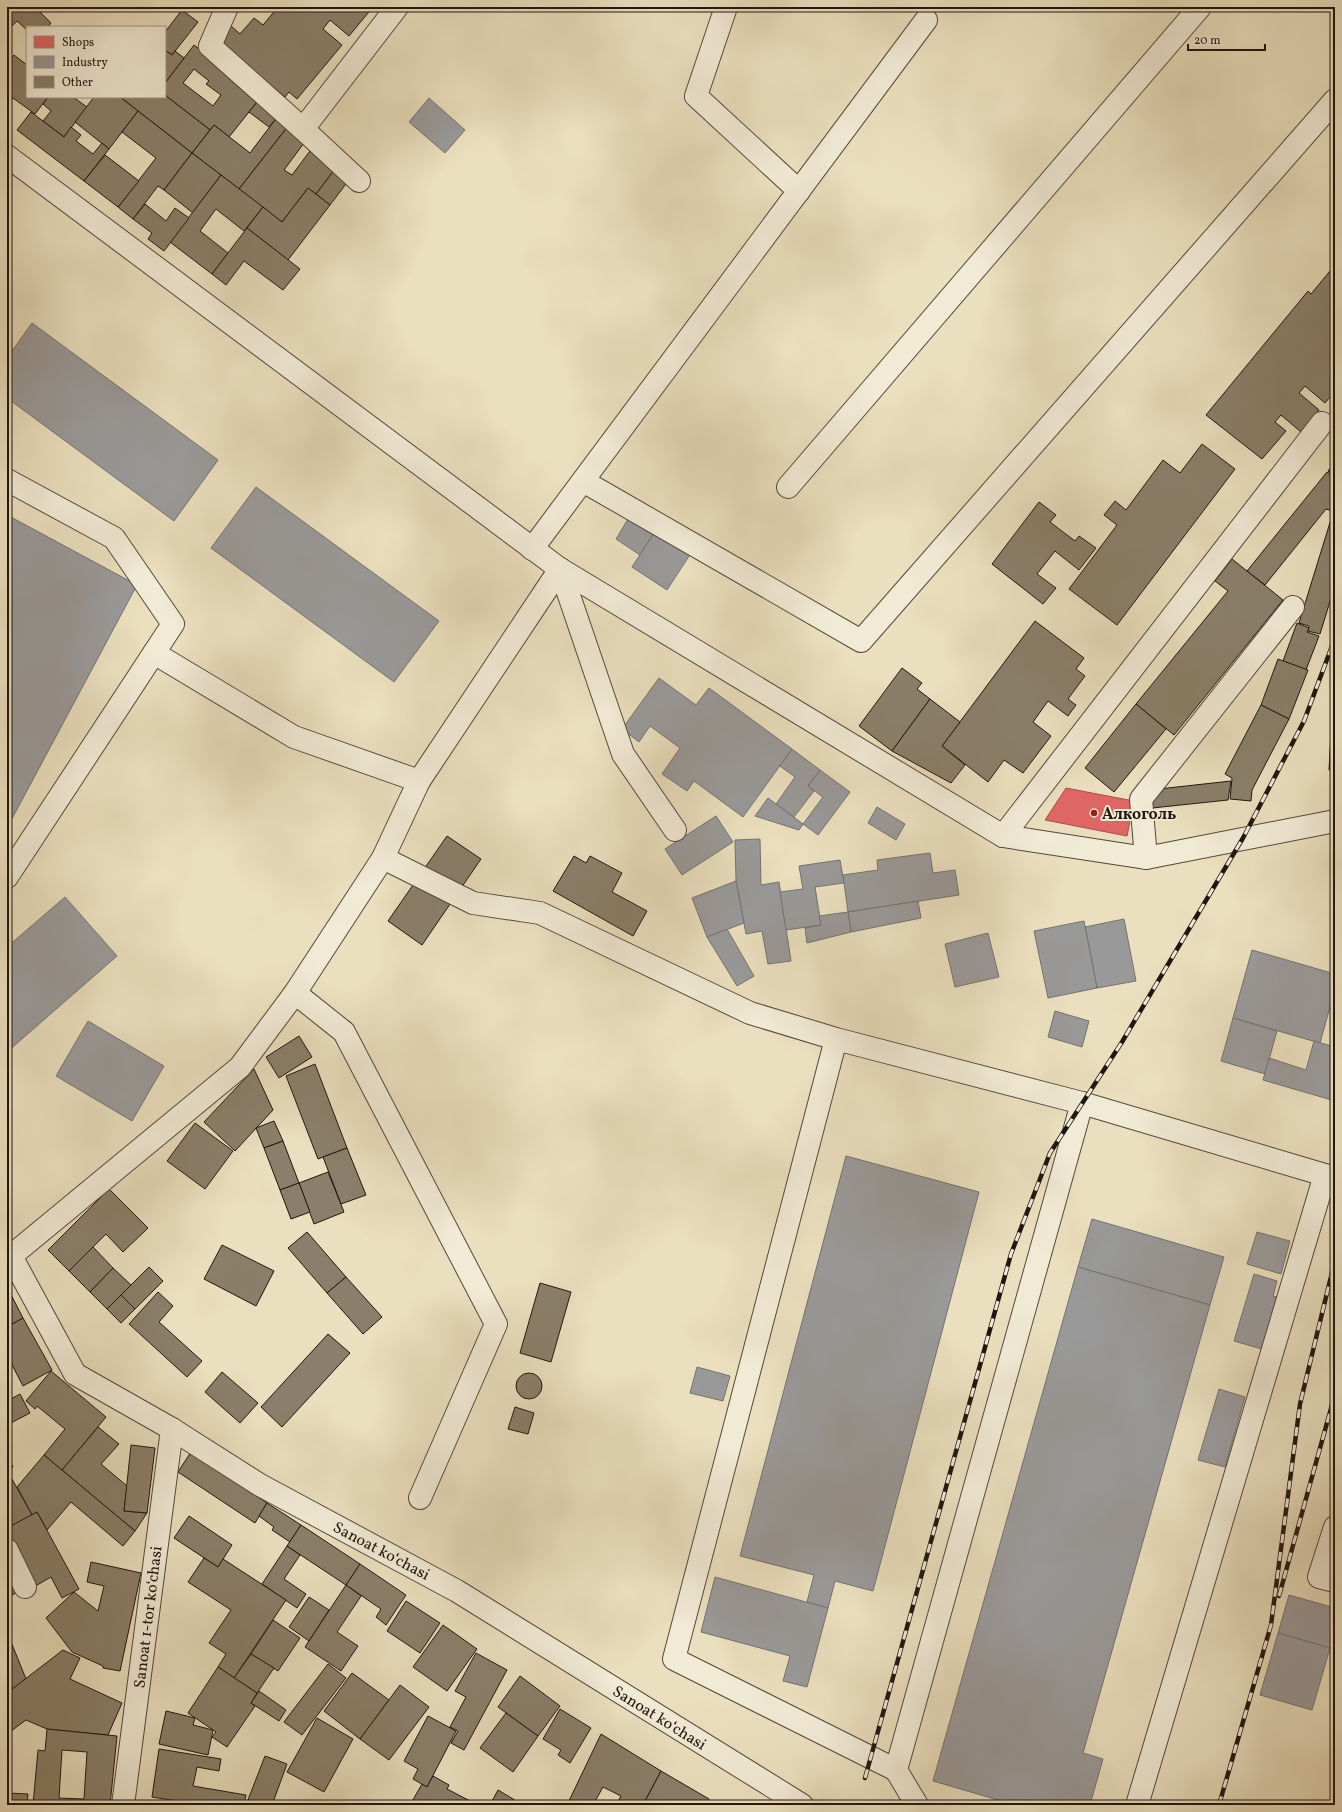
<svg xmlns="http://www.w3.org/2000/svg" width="1342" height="1812" viewBox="0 0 1342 1812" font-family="Vollkorn,serif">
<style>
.shops{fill:#e06666;stroke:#a74e4c}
.industry{fill:#999;stroke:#757270}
.building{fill:#8a7f6a;stroke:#21160f;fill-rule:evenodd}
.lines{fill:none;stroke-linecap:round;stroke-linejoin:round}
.minor-casing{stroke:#53483b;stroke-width:24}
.minor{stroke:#f1ead5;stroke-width:22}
.rail-casing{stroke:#21160f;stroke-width:4.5}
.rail{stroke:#f1ead5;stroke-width:3;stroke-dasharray:9;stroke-linecap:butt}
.poi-dot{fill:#8f2418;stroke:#f1ead5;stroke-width:1.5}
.labels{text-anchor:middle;stroke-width:4;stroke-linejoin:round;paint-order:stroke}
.poi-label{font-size:16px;font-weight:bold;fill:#21160f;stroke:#f1ead5;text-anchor:start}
.street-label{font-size:16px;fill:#21160f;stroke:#f1ead5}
</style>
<rect width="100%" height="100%" fill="#eadfbe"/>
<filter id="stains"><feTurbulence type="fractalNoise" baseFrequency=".005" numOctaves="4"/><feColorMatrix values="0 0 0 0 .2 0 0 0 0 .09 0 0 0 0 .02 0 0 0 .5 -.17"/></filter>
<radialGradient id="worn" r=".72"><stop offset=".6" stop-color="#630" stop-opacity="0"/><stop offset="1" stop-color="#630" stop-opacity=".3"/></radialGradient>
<polygon class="shops" points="1066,788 1134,801 1127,836 1045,820"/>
<g class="industry">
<polygon points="429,98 465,130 445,153 409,122"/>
<polygon points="32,323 218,460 174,521 7,398 7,358"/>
<polygon points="256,487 439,621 394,682 211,548"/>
<polygon points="631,514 656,530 640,555 616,539"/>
<polygon points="7,515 137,585 7,828"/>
<polygon points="656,530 691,553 667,590 632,567"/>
<polygon points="659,678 696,705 709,688 792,749 743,817 694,781 687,791 662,774 680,748 650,726 639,742 622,729"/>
<polygon points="792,749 820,770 808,786 814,791 794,817 776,804 795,777 780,766"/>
<polygon points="820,770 850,792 818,835 803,824 823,797 808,786"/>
<polygon points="768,798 803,824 799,830 755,816"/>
<polygon points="877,807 905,824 896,840 868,823"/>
<polygon points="716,816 733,842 682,875 665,849"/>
<polygon points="760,839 761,885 779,882 791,961 768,964 762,931 746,934 736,881 735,840"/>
<polygon points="930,853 933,873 955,870 959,895 848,912 843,875 878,870 877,860"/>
<polygon points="840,860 844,883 815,887 821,925 786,930 780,892 803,889 799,866"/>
<polygon points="736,881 744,923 707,937 692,898"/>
<polygon points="65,897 117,956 7,1052 7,947"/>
<polygon points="918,901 921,918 851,932 848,912"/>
<polygon points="848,912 851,932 807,943 805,928 821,925 819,916"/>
<polygon points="1124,919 1136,981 1097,988 1085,927"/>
<polygon points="1084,921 1097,988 1048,998 1034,931"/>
<polygon points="727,929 754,976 737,986 707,937"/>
<polygon points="988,933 999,977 955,987 945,944"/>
<polygon points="1252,950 1335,974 1335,989 1320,1043 1233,1018"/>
<polygon points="1055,1011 1089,1021 1082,1047 1048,1037"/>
<polygon points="1233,1018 1277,1031 1265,1074 1221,1061"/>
<polygon points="88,1021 164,1066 132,1121 56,1076"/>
<polygon points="1314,1041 1335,1047 1335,1101 1263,1080 1269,1058 1306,1070"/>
<polygon points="846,1156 979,1192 873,1591 835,1581 828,1608 807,1602 814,1575 740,1556"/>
<polygon points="1092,1219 1224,1257 1210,1305 1078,1267"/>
<polygon points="1257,1232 1290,1241 1281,1274 1247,1264"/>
<polygon points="1078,1267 1210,1305 1083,1753 1103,1759 1090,1805 1015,1805 933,1781"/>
<polygon points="1254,1274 1277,1281 1273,1296 1284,1299 1269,1351 1234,1341"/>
<polygon points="697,1367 730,1376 723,1401 690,1393"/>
<polygon points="1219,1389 1245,1397 1225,1467 1198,1460"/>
<polygon points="715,1577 828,1608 807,1687 783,1681 790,1656 701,1632"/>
<polygon points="1289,1595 1335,1608 1335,1630 1330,1648 1278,1633"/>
<polygon points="1335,1630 1335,1650 1330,1648"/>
<polygon points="1278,1633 1330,1648 1312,1710 1260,1695"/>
</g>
<g class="building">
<polygon points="7,7 35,7 51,23 48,27 27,27 27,30 17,21 7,31"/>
<polygon points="278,7 373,7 349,36 330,20 323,29 342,45 297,99 289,92 285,97 217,41 230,25 240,34 254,18 263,25"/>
<polygon points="182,10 198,22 172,55 165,50 165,32"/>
<path d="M194 45 261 97 229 137 214 125 210 130 165 95V83ZM194 69 209 81 206 84 221 95 213 106 183 83Z"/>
<polygon points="165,50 172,55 175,51 184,58 165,83"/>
<polygon points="14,55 27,65 27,97 48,97 35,114 13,98 7,106 7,64"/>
<polygon points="165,95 210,130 192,153 120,97 165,97"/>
<polygon points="48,97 73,97 87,107 64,137 43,121 51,111 43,104"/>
<polygon points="94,97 120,97 138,111 109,149 75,122"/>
<polygon points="258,101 278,116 269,127 249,112"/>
<polygon points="138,111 192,153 164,190 158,186 133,219 118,207 156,158 122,132"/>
<polygon points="31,112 64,137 71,127 81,135 76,141 93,154 102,143 109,149 84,181 17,130"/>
<polygon points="278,116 289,125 239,189 192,153 214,125 250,153"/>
<polygon points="289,125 307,139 284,170 292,175 310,151 335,169 316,194 308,188 282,222 239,189"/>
<polygon points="192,153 221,175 193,213 164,190"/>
<polygon points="105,155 139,181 118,207 84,181"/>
<polygon points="335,169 349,180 330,205 316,194"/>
<polygon points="221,175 263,207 244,231 216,209 200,231 228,253 212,274 170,242"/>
<polygon points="308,188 330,205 288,260 247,228 263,207 282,222"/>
<polygon points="145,204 166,221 175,208 189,218 164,251 148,239 152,233 133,219"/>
<polygon points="247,228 300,269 283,290 244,261 226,285 212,274"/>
<polygon points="1335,265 1335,391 1325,403 1305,386 1299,393 1319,410 1301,432 1281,415 1275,422 1286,431 1262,459 1206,415 1308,291 1311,294"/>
<polygon points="1202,444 1235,469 1117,625 1069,589 1117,525 1104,515 1115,501 1126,510 1163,460 1180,473"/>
<polygon points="1335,462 1335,475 1328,471"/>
<polygon points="1327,472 1335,477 1335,512 1326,509 1265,585 1247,571"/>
<polygon points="1039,502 1056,515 1050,522 1075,541 1079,536 1096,548 1079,570 1055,551 1037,574 1056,588 1043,604 992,564"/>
<polygon points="1332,516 1335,517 1335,585 1320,634 1308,631 1309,626 1299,623"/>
<polygon points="1232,559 1283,600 1174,735 1136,704 1228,591 1215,581"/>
<polygon points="1035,621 1084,658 1076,669 1085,676 1068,699 1076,705 1068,716 1048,701 1033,722 1051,736 1023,773 1004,760 988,782 942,746"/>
<polygon points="1297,623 1309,628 1307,632 1319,636 1306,670 1283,661"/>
<polygon points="1278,659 1308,670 1289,719 1261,705"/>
<polygon points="902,668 922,683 917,689 930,699 892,751 859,726"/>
<polygon points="1335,668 1335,688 1330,686"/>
<polygon points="930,699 960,722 942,746 965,765 951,783 892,751"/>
<polygon points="1136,704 1166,729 1114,792 1085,768"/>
<polygon points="1261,705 1289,719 1252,790 1251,801 1230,799 1232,778 1225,774"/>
<polygon points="1332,714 1335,714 1335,770 1329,770"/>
<polygon points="1231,781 1228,800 1152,808 1150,790"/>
<polygon points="447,836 481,859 422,945 388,921"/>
<polygon points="574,856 586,863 590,856 622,873 612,892 647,911 633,936 553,891"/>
<polygon points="299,1036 312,1057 279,1078 266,1057"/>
<polygon points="315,1064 347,1148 318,1159 286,1076"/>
<polygon points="254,1069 273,1110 235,1151 204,1122"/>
<polygon points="274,1121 283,1141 264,1148 256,1128"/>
<polygon points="195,1123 233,1151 205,1189 167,1161"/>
<polygon points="283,1141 299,1183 280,1190 264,1148"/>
<polygon points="347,1148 366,1195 341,1204 323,1157"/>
<polygon points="328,1172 344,1212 314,1224 299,1183"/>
<polygon points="299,1183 310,1212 291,1219 280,1190"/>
<polygon points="109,1189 148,1228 123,1252 106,1234 69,1271 48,1250"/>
<polygon points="307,1232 346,1277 327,1293 288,1248"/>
<polygon points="222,1245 274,1271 256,1306 204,1279"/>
<polygon points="93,1247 113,1268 90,1292 69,1271"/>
<polygon points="149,1267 163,1281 135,1309 121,1295"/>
<polygon points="113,1268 131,1285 107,1309 90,1292"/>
<polygon points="346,1277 382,1317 363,1334 327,1293"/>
<polygon points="540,1283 571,1292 551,1362 520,1353"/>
<polygon points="7,1287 23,1318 7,1327"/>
<polygon points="158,1292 173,1306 159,1322 202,1361 187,1377 129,1324"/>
<polygon points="121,1295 135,1309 121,1323 107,1309"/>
<polygon points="23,1318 52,1370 23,1386 7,1355 7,1327"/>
<polygon points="328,1334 350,1353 282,1427 261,1407"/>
<polygon points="51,1371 106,1417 62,1470 44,1455 65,1429 37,1406 35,1409 26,1401"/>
<polygon points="222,1372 258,1403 240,1423 205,1392"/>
<circle cx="529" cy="1386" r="13"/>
<polygon points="20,1394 30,1413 7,1425 7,1401"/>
<polygon points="515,1407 534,1413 528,1434 508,1429"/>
<polygon points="98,1427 119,1444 101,1464 127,1486 124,1511 147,1513 135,1531 62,1470"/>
<polygon points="131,1445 155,1448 147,1513 124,1511"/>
<polygon points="191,1452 267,1503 255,1523 178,1472"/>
<polygon points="44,1455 135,1531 123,1546 71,1502 47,1530 37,1512 32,1515 17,1487"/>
<polygon points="7,1456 13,1467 7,1470"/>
<polygon points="7,1470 32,1515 7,1528"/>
<polygon points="267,1503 301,1525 290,1542 272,1530 274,1527 259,1516"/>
<polygon points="37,1512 79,1589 62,1598 51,1577 32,1588 7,1542 7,1528"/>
<polygon points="189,1516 232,1545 218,1567 174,1538"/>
<polygon points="301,1525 360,1564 346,1585 287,1546"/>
<polygon points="287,1546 300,1555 284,1579 306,1594 297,1608 262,1584"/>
<polygon points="7,1558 24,1588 7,1598"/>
<polygon points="204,1558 218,1567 223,1559 286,1600 234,1678 218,1667 226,1654 209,1643 231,1610 188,1582"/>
<polygon points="91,1562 141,1573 120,1671 103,1668 103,1666 72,1652 46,1618 74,1592 98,1611 104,1586 87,1582"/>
<polygon points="360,1564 406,1595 386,1625 376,1617 381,1609 346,1585"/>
<polygon points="346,1585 361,1596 337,1632 358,1646 341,1671 305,1647"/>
<polygon points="309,1597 329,1610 309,1641 289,1627"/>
<polygon points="406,1601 440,1623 420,1653 387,1631"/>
<polygon points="273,1620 300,1638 278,1671 251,1654"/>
<polygon points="443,1625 477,1649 447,1691 413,1667"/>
<polygon points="7,1632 26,1679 7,1693"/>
<polygon points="63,1650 80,1658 70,1679 122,1703 108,1735 47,1729 26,1720 7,1734 7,1693"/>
<polygon points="476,1653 507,1670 464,1750 451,1743 458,1731 450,1727 466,1697 455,1691"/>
<polygon points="251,1654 274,1668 257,1693 234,1678"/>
<polygon points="328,1664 346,1678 302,1735 284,1722"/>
<polygon points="218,1667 257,1693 251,1703 255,1706 227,1747 212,1737 216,1732 188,1713"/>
<polygon points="352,1673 389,1700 360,1739 324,1711"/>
<polygon points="520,1676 560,1706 538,1736 498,1707"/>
<polygon points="400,1685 429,1707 389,1760 360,1739"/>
<polygon points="259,1691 286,1710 279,1721 251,1703"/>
<polygon points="560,1709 591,1728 570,1763 558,1755 561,1750 543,1739"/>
<polygon points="166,1711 195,1718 193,1725 213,1730 208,1755 159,1744"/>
<polygon points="506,1713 538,1736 513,1772 480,1748"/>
<polygon points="428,1716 456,1731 427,1787 413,1779 418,1769 404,1761"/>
<polygon points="317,1718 353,1739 324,1792 287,1772"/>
<path d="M47 1729 117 1736 110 1805H33L38 1750 45 1751ZM62 1750 87 1752 84 1799 59 1798Z"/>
<polygon points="601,1734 661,1771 643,1805 616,1805 621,1796 603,1787 593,1805 567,1805"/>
<polygon points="159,1749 221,1759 219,1771 197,1767 193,1786 246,1795 244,1805 203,1805 152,1797"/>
<polygon points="265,1756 287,1764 272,1805 246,1805"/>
<polygon points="661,1771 709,1799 706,1805 643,1805"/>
<polygon points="433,1776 449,1785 447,1789 478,1805 410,1805 422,1784 427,1787"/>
<polygon points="498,1790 523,1805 490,1805"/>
<polygon points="7,1793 28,1794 27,1805 7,1805"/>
</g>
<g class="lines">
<defs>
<g id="minor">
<polyline points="227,7 210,46 303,129 397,7"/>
<polyline points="726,7 696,96 799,191"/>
<polyline points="303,129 359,181"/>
<polyline points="7,156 560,569 1003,836 1146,858 1335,821"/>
<polyline points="7,480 114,538 173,624 7,877"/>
<polyline points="583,481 861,641 1335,100"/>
<polyline points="788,487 1200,7"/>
<polyline points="532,549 926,20"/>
<polyline points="560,569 623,754 675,830"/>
<polyline points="154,653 294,737 419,781"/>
<polyline points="1003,836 1322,423"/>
<polyline points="383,858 473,903 540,913 750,1013 836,1039 674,1659 896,1770 1082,1103 836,1039"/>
<polyline points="1146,858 1141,799 1293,607"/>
<polyline points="295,993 344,1032 496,1324 420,1498"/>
<polyline points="1082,1103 1325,1175 1137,1805"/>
<polyline points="11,1256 240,1067 295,993 383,858 419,781 560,569"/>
<polyline points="7,1258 11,1256 75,1374 172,1429 260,1485 457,1591 802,1805"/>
<polyline points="1335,1527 1319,1577 1335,1581"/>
<polyline points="7,1550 25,1587"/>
<polyline points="896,1770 917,1805"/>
<polyline points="123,1805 172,1429"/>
</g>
</defs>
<use href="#minor" class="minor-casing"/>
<use href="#minor" class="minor"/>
<defs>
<g id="rail">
<polyline points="1279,1596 1335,1394"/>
<polyline points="865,1778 1011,1254 1050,1153 1122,1042 1243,838 1304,721 1335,638"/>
<polyline points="1219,1805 1271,1625 1300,1404 1335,1260"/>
</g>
</defs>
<use href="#rail" class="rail-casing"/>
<use href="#rail" class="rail"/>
</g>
<circle class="poi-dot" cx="1094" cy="813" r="4"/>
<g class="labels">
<g class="poi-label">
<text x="1102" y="819">Алкоголь</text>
</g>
<g class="street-label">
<text transform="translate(382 1550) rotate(28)" y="6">Sanoat koʻchasi</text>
<text transform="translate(147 1617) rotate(-83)" y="6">Sanoat 1-tor ko‘chasi</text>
<text transform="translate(660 1717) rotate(32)" y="6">Sanoat koʻchasi</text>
</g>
</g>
<rect width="1342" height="1812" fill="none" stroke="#eadfbe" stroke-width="24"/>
<rect x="8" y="8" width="1326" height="1796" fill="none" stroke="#21160f" stroke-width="2"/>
<rect x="12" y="12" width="1318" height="1788" fill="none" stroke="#21160f"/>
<rect x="26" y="26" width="140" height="72" fill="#f1ead5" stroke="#9e9586"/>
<rect x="34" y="36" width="20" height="12" fill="#e06666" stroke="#9e9586"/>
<text x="62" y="46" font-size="12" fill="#21160f">Shops</text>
<rect x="34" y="56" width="20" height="12" fill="#999999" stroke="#9e9586"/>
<text x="62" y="66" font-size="12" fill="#21160f">Industry</text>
<rect x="34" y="76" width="20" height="12" fill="#8a7f6a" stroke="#9e9586"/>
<text x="62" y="86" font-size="12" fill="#21160f">Other</text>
<path d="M1188 44v6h77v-6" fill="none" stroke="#21160f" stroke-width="2"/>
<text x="1194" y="44" font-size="12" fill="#21160f" stroke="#f1ead5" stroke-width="3" paint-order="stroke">20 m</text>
<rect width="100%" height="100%" filter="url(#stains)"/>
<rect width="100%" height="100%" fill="url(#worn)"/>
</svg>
